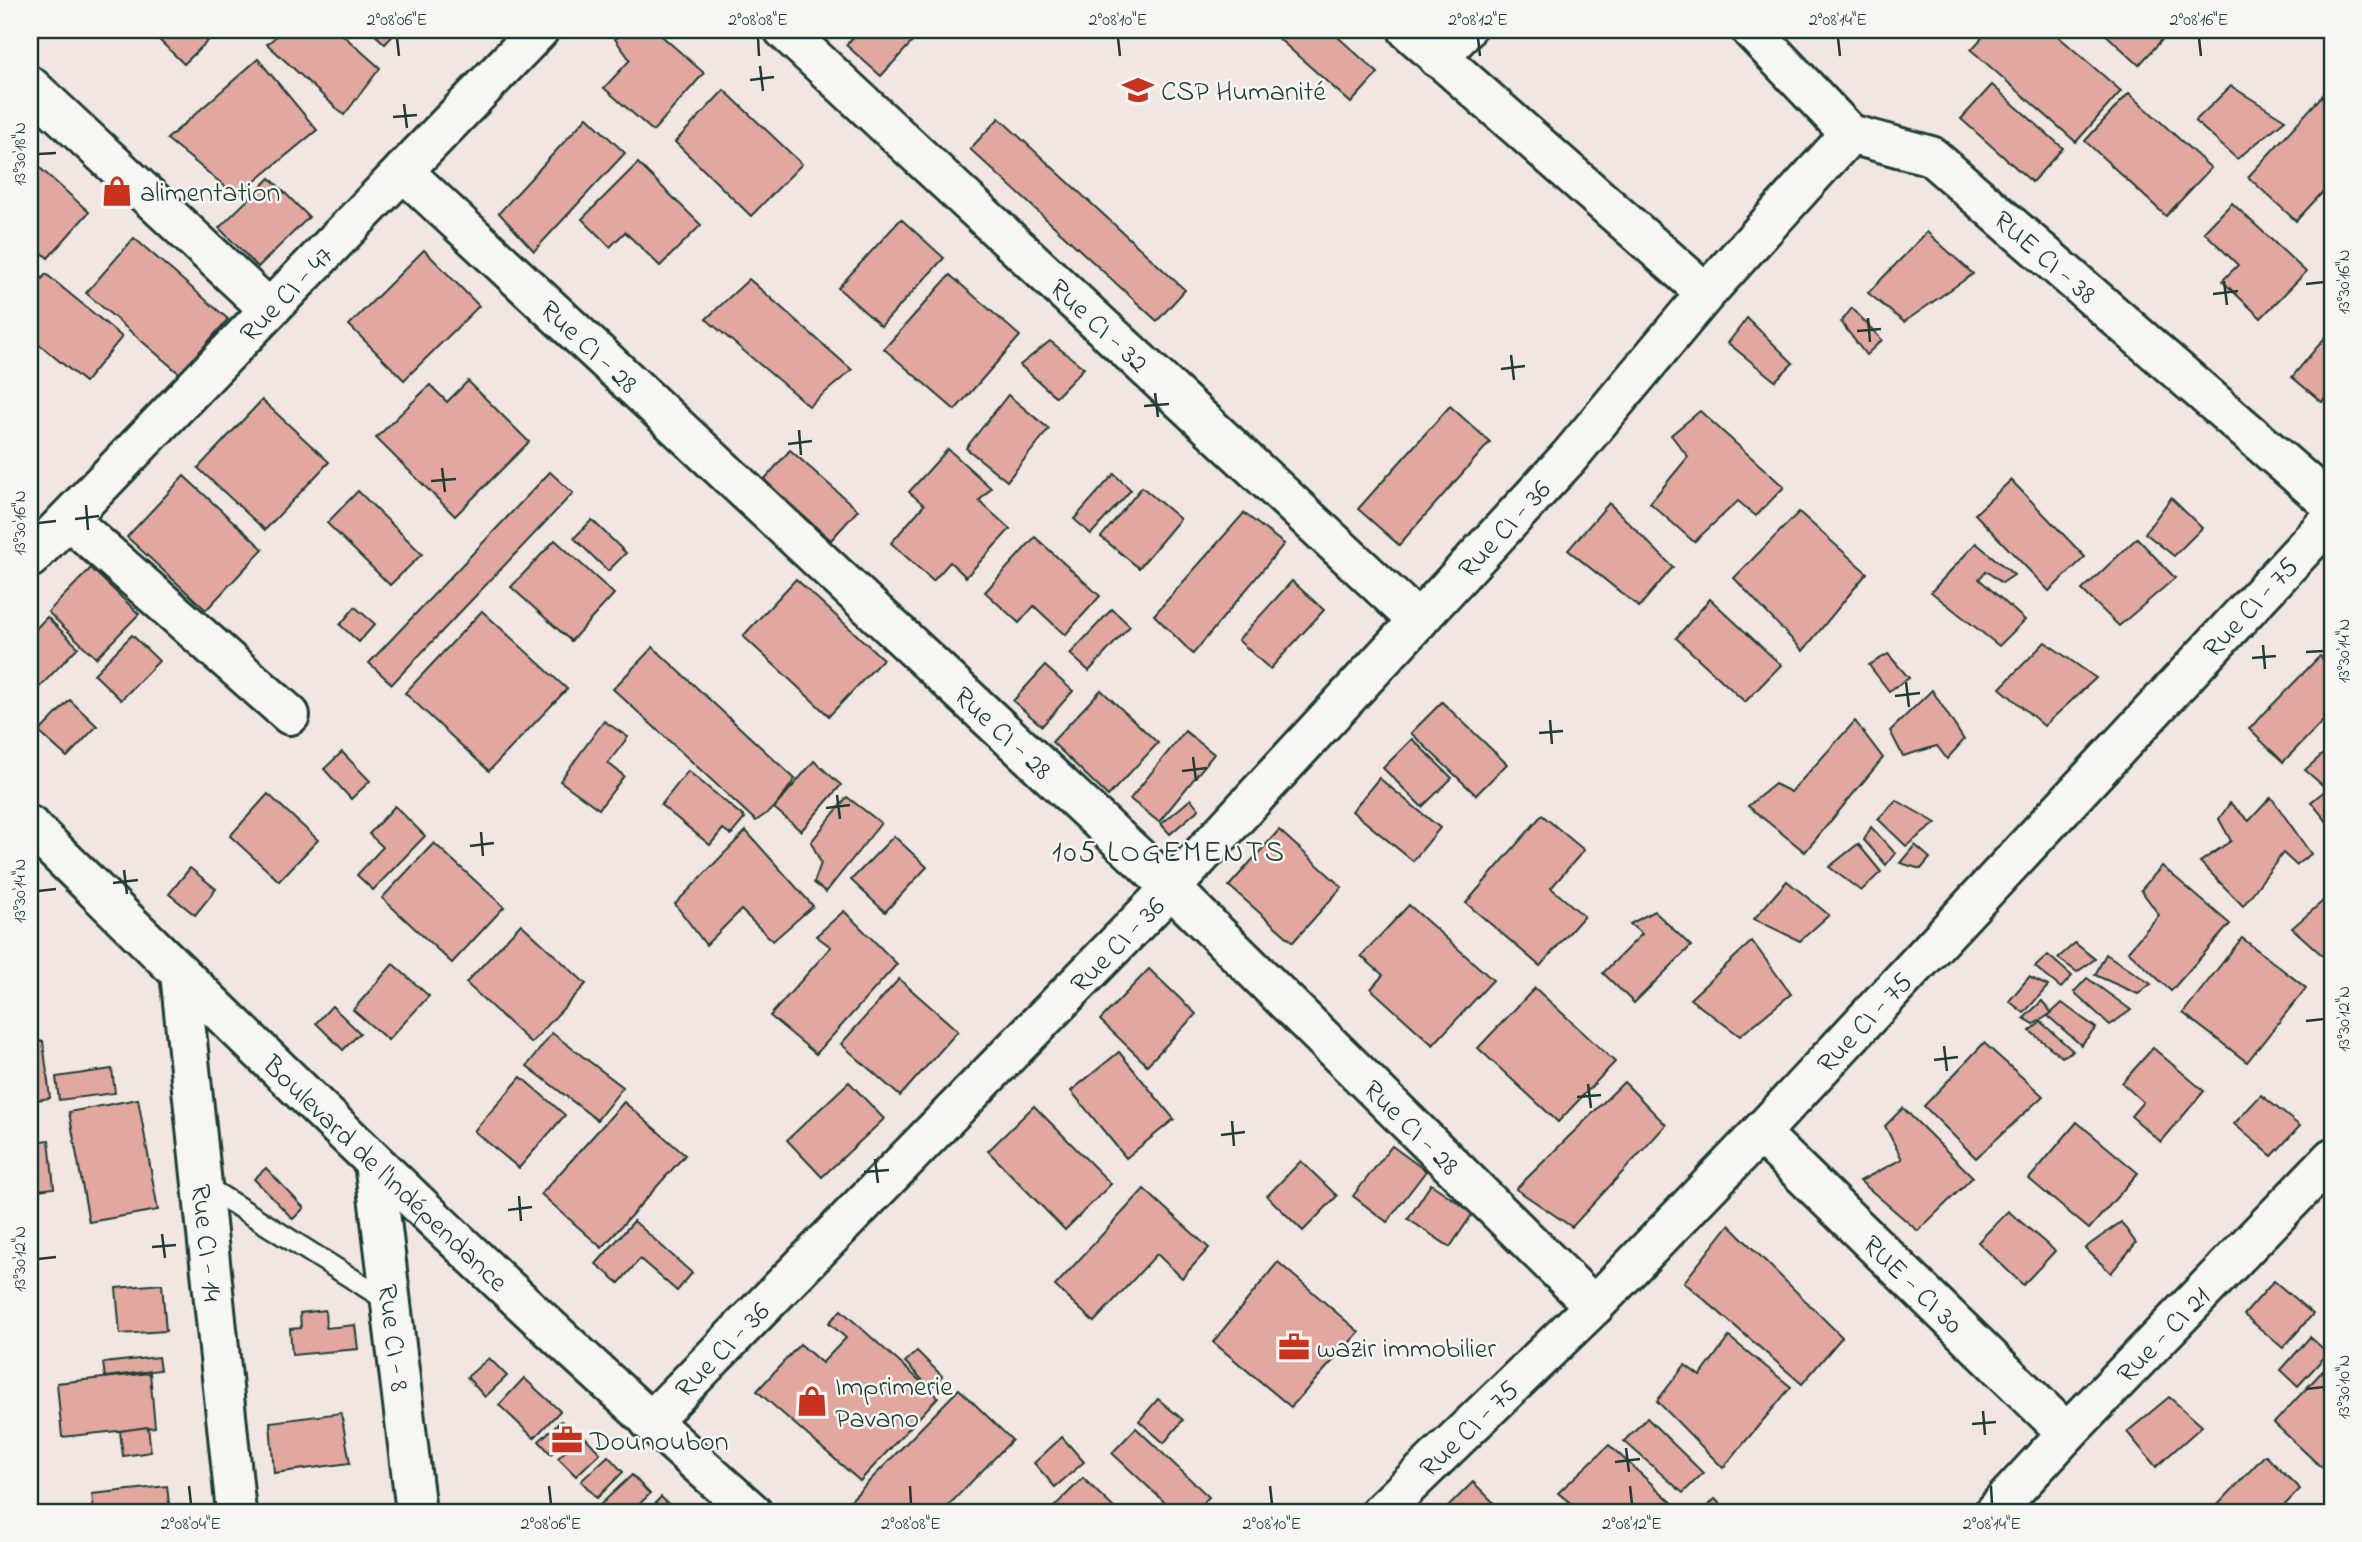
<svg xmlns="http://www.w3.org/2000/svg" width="2362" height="1542" viewBox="0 0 2362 1542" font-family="'Indie Flower',sans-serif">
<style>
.building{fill:#e2a8a0;stroke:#1f3d34;stroke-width:2}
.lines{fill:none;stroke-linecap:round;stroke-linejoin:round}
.lane-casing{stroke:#1f3d34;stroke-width:24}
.street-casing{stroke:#1f3d34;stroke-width:44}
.secondary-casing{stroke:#1f3d34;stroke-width:44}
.lane{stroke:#f6f6f2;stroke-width:19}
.street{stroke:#f6f6f2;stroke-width:38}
.secondary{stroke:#f6f6f2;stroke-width:38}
.ticks{fill:none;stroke:#1f3d34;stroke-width:2.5}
.labels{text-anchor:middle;stroke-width:5;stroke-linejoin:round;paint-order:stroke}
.poi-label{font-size:28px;fill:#1f3d34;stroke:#f6f6f2;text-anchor:start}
.street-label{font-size:28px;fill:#1f3d34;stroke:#f6f6f2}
.neighbourhood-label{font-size:30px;letter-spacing:2px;fill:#1f3d34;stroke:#f6f6f2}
.neatline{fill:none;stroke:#1f3d34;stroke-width:2.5}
.ticks-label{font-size:18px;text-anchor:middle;fill:#1f3d34}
</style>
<rect width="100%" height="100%" fill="#f2e6e2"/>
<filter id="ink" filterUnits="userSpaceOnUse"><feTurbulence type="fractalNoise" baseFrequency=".0143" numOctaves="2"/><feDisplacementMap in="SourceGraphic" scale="14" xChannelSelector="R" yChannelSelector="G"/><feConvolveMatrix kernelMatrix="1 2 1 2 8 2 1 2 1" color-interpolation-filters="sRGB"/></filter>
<g filter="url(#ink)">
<g class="building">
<polygon points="149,30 219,30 184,64"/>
<polygon points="284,30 337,30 380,68 344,115 267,44"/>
<polygon points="370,30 398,30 385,44"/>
<polygon points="628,30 655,30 704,73 653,131 604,88 630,60 615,39"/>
<polygon points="860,30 923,30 881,76 846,45"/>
<polygon points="1269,30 1330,30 1378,73 1351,103"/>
<polygon points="1989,30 2051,30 2121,91 2076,142 1971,50"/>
<polygon points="2101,30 2171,30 2139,65"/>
<polygon points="258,59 317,130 237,196 167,139"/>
<polygon points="1992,85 2063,148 2032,182 1961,119"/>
<polygon points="2332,85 2332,182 2296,221 2248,177"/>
<polygon points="2231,86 2285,120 2237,159 2195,121"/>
<polygon points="724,90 802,164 751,216 675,142"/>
<polygon points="2129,93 2211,168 2166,216 2085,141"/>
<polygon points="587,117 625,153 534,251 499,213"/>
<polygon points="999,118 1185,290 1157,321 970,149"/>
<polygon points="30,159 89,212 48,258 30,242"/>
<polygon points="638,163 701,225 660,266 625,232 610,247 582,219"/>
<polygon points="270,178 309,217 258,267 219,228"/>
<polygon points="2232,203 2306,272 2261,318 2222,281 2238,265 2204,232"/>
<polygon points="901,219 944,258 881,326 838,288"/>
<polygon points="1927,232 1973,274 1904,322 1868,293"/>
<polygon points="134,238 228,319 180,374 86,293"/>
<polygon points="424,250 479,306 404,380 349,325"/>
<polygon points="46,274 122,337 85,382 30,337 30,293"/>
<polygon points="950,275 1020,336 955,410 884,349"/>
<polygon points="749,279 852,370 809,406 706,319"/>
<polygon points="1852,308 1882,340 1866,355 1841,322"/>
<polygon points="1747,318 1793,363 1775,381 1728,343"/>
<polygon points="2332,329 2332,390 2322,402 2292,377"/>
<polygon points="1050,341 1084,368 1056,397 1020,365"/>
<polygon points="468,381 529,442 455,516 376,438 430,385 447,402"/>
<polygon points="1008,395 1049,429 1007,481 966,448"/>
<polygon points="262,400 329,462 265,530 198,468"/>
<polygon points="1450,406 1490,442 1399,545 1358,509"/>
<polygon points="1700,411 1784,487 1756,516 1738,501 1694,542 1650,503 1688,457 1671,435"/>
<polygon points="948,449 991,488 979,501 1010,529 966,577 950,562 933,581 891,543 924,505 909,492"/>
<polygon points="790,450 858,510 831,540 763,481"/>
<polygon points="550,472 573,493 392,684 369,663"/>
<polygon points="1114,474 1131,490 1091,534 1074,519"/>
<polygon points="184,476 263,549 206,610 127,537"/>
<polygon points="2011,480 2085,557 2049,591 1975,514"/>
<polygon points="1142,487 1180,519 1139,568 1101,537"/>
<polygon points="358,491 422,554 390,585 327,523"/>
<polygon points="2171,498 2202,528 2174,556 2145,533"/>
<polygon points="1609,503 1673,567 1639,607 1568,550"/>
<polygon points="1799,512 1867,573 1803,651 1734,578"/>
<polygon points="1244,513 1284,544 1193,654 1154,615"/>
<polygon points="592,520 626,553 608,571 574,538"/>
<polygon points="1035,537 1100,596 1065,635 1034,606 1019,623 985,592"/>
<polygon points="2137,538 2175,578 2119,626 2082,590"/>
<polygon points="555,540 614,594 571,641 511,587"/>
<polygon points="1976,543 2014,575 2002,583 1986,571 1979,579 2025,620 1999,646 1931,592"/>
<polygon points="91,568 139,614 96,658 48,612"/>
<polygon points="796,579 883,659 829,716 743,636"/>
<polygon points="1292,581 1324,610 1270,669 1238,640"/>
<polygon points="1710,599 1781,665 1745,702 1676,638"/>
<polygon points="355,607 375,624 359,642 340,625"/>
<polygon points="1112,609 1130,626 1089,671 1070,654"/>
<polygon points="482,611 567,689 489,771 405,693"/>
<polygon points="47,617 78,647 30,697 30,635"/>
<polygon points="132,635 159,661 121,700 94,674"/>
<polygon points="2045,642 2096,678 2044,726 2000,688"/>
<polygon points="653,647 795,779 774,808 756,821 613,689"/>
<polygon points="1888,654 1909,678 1889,691 1869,665"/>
<polygon points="2320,656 2332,668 2332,712 2283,762 2249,729"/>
<polygon points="1045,666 1073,691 1042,726 1013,701"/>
<polygon points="1101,690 1158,743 1108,796 1052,742"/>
<polygon points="1932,690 1964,740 1947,759 1937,746 1903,756 1890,731"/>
<polygon points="70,700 97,726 67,757 39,732"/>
<polygon points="1442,702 1507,764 1476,795 1411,733"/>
<polygon points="604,721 628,737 608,763 624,776 599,809 560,781"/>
<polygon points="1855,721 1883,758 1805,852 1748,806 1775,784 1791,792"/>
<polygon points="1185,731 1214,754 1159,822 1130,799"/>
<polygon points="1412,739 1452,778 1422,807 1383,768"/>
<polygon points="2332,746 2332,828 2311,802 2327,789 2305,770"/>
<polygon points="342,752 370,781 351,799 324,769"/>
<polygon points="814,761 841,785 801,831 774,808"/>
<polygon points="688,771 745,818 731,835 723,829 710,845 661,805"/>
<polygon points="1379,778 1440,828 1413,861 1352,811"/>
<polygon points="268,794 318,840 279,881 230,836"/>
<polygon points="847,797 881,823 826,892 814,883 821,863 811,842"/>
<polygon points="2271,797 2311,854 2296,865 2283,853 2243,906 2200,862 2231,841 2219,819 2230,803 2249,821"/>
<polygon points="1191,799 1199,809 1170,834 1161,824"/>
<polygon points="1896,800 1936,823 1906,846 1878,819"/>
<polygon points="395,806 425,836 373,890 357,875 383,847 369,834"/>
<polygon points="1542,815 1584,850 1551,888 1584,916 1540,966 1466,903"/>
<polygon points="1871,827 1895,853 1886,865 1864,840"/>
<polygon points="1279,830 1342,887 1293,942 1229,886"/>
<polygon points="746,831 813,906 773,941 741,910 706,945 675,904"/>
<polygon points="894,836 927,867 885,912 851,880"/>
<polygon points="434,843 504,907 452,963 382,898"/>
<polygon points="1858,844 1881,872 1861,891 1829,867"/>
<polygon points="1915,845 1930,858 1921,869 1900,863"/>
<polygon points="2162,866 2230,924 2171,991 2128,951 2159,915 2141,890"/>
<polygon points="190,868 216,889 195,915 169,894"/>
<polygon points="1787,881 1829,915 1800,941 1754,919"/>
<polygon points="2323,901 2332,910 2332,964 2292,928"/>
<polygon points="1409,905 1493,980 1433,1045 1371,989 1383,975 1361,956"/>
<polygon points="844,911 897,964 816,1054 770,1016 831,947 816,936"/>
<polygon points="1654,911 1691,946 1634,1003 1603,973 1642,934 1630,924"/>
<polygon points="521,924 586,984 531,1043 466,983"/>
<polygon points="2242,938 2306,988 2247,1062 2183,1013"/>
<polygon points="1752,941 1791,994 1740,1036 1690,999"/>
<polygon points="2075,943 2095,959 2077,972 2058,958"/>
<polygon points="2106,954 2151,984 2138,994 2095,975"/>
<polygon points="2048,955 2072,976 2061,988 2035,967"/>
<polygon points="393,964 429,996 388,1040 353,1010"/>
<polygon points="1149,969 1196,1014 1147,1065 1100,1020"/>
<polygon points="2029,977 2048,986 2024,1013 2009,1001"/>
<polygon points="2087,978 2131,1010 2110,1025 2074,992"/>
<polygon points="899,979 958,1031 900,1096 841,1044"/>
<polygon points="1535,988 1615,1062 1558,1122 1478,1048"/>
<polygon points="2042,1001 2052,1013 2034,1024 2024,1018"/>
<polygon points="2062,1003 2096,1028 2081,1045 2048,1016"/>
<polygon points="332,1006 360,1033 343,1050 316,1023"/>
<polygon points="2041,1022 2073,1051 2062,1057 2030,1031"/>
<polygon points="552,1033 623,1087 597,1120 527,1066"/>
<polygon points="43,1041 50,1098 30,1101 30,1043"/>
<polygon points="1984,1043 2043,1096 1976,1158 1924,1106"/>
<polygon points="2153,1048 2204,1091 2161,1142 2131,1116 2143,1102 2122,1083"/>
<polygon points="1119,1052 1174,1119 1126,1158 1071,1091"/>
<polygon points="112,1069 115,1093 59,1100 56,1077"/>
<polygon points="521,1077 565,1115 519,1168 474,1131"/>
<polygon points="849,1082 884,1119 822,1177 787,1140"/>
<polygon points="1624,1082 1666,1125 1572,1227 1516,1189"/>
<polygon points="2261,1095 2300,1126 2272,1156 2234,1124"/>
<polygon points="138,1099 158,1210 89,1222 69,1112"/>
<polygon points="624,1102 685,1155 602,1248 541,1194"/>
<polygon points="1034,1106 1111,1184 1065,1230 988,1151"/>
<polygon points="1903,1108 1973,1177 1918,1231 1860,1181 1902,1159 1885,1126"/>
<polygon points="2077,1122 2138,1173 2089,1229 2029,1179"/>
<polygon points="49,1140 54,1188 30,1191 30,1142"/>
<polygon points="1392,1146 1426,1171 1387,1222 1353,1196"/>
<polygon points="1301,1161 1337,1196 1303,1231 1267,1196"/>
<polygon points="266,1168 304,1208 293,1219 254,1179"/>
<polygon points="1431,1184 1473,1213 1450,1247 1408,1219"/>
<polygon points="1144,1189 1209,1248 1182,1278 1157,1254 1094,1322 1055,1286"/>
<polygon points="2008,1211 2055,1251 2023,1285 1978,1242"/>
<polygon points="634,1221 692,1273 677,1291 640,1259 619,1283 596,1264"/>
<polygon points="2121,1222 2136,1243 2111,1273 2085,1248"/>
<polygon points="1729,1225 1842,1337 1802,1384 1684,1282"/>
<polygon points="1278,1262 1359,1332 1291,1407 1213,1342"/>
<polygon points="2274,1281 2313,1314 2283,1348 2244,1315"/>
<polygon points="162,1284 166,1331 120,1334 116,1288"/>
<polygon points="325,1310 326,1328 355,1325 358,1349 292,1355 290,1329 301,1328 300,1313"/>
<polygon points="841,1310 938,1397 860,1481 757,1391 800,1344 822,1363 846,1338 829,1323"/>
<polygon points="1729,1337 1791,1387 1723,1468 1657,1401 1685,1365 1700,1376"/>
<polygon points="2310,1337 2328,1353 2298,1386 2281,1370"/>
<polygon points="917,1351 942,1376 930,1388 905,1362"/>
<polygon points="158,1357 160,1370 105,1377 103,1363"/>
<polygon points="489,1358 507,1376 485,1397 467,1377"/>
<polygon points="2329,1364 2332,1367 2332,1455 2321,1467 2274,1423"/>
<polygon points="150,1373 155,1427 62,1437 57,1383"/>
<polygon points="524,1378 560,1411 534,1438 499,1405"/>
<polygon points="959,1389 1012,1440 942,1512 860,1512 849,1502"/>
<polygon points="2169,1397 2202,1426 2156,1467 2127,1432"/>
<polygon points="1158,1399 1183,1420 1164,1443 1139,1421"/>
<polygon points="341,1413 350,1463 274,1473 270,1422"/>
<polygon points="1647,1418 1703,1473 1683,1493 1624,1441"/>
<polygon points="561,1421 572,1434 551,1454 539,1441"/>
<polygon points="148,1427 151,1452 123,1456 120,1431"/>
<polygon points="1136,1428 1209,1497 1195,1512 1175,1512 1112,1453"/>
<polygon points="583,1435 600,1453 576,1476 558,1458"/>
<polygon points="1062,1437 1084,1462 1055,1487 1034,1463"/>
<polygon points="1609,1445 1678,1508 1672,1512 1582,1512 1558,1493"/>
<polygon points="2265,1455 2300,1489 2278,1512 2215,1512 2213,1510"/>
<polygon points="608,1456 623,1472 597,1498 581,1481"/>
<polygon points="632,1475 650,1494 631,1512 607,1512 600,1505"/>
<polygon points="1083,1478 1118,1512 1049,1512"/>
<polygon points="1473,1482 1503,1512 1443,1512"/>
<polygon points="167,1486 170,1512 94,1512 92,1494"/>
<polygon points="661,1497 677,1512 647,1512"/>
<polygon points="1715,1499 1728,1512 1701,1512"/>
</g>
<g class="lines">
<defs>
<polyline id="lane" points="202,1184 391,1303"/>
<g id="street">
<path id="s1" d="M784 30 1418 621"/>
<polyline points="1408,30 1706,293"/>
<path id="s2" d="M1751 30 1850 134 1931 156 2332 505"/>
<polyline points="1438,58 1465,30"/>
<polyline points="30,86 269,309"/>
<path id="s3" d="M403 171 1171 888 1594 1306"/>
<polyline points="68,519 290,715"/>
<path id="s4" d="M30 558 539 30"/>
<path id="s5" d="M180 973 236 1512"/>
<path id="s6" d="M1760 1133 2067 1433"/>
<path id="s7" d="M374 1162 416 1512"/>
<path id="s8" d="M650 1422 1171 888 1569 457 1706 293 1850 134"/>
<path id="s9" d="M1381 1512 1594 1306 1760 1133 2332 518"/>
<path id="s10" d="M1994 1512 2067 1433 2332 1158"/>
</g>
<g id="secondary">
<path id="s11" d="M30 826C267 1058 503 1292 752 1512"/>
</g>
</defs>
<use href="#lane" class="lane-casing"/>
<use href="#street" class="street-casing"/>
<use href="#secondary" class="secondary-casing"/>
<use href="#lane" class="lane"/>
<use href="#street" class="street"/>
<use href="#secondary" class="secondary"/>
</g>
</g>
<path class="ticks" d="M397 38 399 56M758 38 759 56M1118 38 1120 56M1478 38 1480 56M1838 38 1840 56M2199 38 2201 56M760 66 763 91M750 80 774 77M404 104 407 128M393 117 417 115M38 154 56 153M2224 281 2227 305M2306 284 2324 282M2213 294 2238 291M1868 318 1870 342M1857 331 1881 329M1511 355 1514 380M1501 369 1525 366M1155 393 1158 417M1144 406 1169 404M799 430 801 455M788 444 812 441M442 468 445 492M431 481 456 479M86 505 88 530M75 519 99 516M38 523 56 521M2263 645 2265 669M2306 652 2324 651M2252 658 2276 656M1906 682 1909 707M1895 696 1920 693M1550 720 1552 744M1539 733 1563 731M1193 757 1196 781M1182 771 1207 768M837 795 840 819M826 808 850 805M481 832 483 856M470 846 494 843M124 870 127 894M113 883 138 880M38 891 56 889M2306 1021 2324 1019M1944 1046 1947 1071M1934 1060 1958 1057M1588 1084 1591 1108M1577 1097 1601 1095M1232 1121 1234 1146M1221 1135 1245 1132M875 1159 878 1183M864 1172 889 1170M519 1196 521 1221M508 1210 532 1207M162 1234 165 1258M152 1247 176 1245M38 1259 56 1257M2306 1389 2324 1387M1983 1411 1985 1435M1972 1424 1996 1422M1626 1448 1629 1472M1615 1462 1640 1459M189 1486 191 1504M549 1486 551 1504M910 1486 911 1504M1270 1486 1272 1504M1630 1486 1632 1504M1991 1486 1992 1504"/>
<defs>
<symbol id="school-bare" viewBox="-9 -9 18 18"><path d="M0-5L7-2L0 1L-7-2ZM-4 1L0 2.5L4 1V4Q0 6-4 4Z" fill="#c8321e" stroke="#f6f6f2" stroke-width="2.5" paint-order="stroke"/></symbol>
<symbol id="shop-bare" viewBox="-9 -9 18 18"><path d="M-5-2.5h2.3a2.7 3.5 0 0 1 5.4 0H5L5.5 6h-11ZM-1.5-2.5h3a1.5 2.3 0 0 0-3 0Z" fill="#c8321e" stroke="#f6f6f2" stroke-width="2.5" paint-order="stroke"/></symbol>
<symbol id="office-bare" viewBox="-9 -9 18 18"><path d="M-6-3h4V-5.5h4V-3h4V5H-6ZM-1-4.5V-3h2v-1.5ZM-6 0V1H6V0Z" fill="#c8321e" stroke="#f6f6f2" stroke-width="2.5" paint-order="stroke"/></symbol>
</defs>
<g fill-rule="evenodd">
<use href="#school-bare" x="1116" y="68" width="44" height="44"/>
<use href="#shop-bare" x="95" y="169" width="44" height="44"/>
<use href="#office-bare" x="1272" y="1325" width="44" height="44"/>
<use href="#shop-bare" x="790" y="1379" width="44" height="44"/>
<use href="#office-bare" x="545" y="1418" width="44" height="44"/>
</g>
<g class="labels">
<g class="poi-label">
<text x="1161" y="100">CSP Humanité</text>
<text x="140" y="201">alimentation</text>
<text x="1317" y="1357">wazir immobilier</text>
<text x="835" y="1395">Imprimerie<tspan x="835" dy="32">Pavano</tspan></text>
<text x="590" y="1450">Dounoubon</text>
</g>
<g class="street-label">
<text dy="10" stroke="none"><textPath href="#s2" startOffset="380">RUE CI - 38</textPath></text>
<text dy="10" stroke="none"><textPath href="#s4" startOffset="368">Rue CI - 47</textPath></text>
<text dy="10" stroke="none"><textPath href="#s1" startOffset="432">Rue CI - 32</textPath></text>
<text dy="10" stroke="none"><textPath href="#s3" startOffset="256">Rue CI - 28</textPath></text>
<text dy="10" stroke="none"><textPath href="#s8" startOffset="1236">Rue CI - 36</textPath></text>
<text dy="10" stroke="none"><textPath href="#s9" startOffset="1255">Rue CI - 75</textPath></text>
<text dy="10" stroke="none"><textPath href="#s3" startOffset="822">Rue CI - 28</textPath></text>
<text dy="10" stroke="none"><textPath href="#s8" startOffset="668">Rue CI - 36</textPath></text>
<text dy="10" stroke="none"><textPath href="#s9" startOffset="688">Rue CI - 75</textPath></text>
<text dy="10" stroke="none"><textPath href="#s3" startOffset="1390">Rue CI - 28</textPath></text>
<text dy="10" stroke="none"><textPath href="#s11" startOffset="497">Boulevard de l'Indépendance</textPath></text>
<text dy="10" stroke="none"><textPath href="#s5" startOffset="271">Rue CI - 14</textPath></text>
<text dy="10" stroke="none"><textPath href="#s6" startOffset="215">RUE - CI 30</textPath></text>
<text dy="10" stroke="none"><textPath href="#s10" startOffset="245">Rue - CI 21</textPath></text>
<text dy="10" stroke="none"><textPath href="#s7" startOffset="177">Rue CI - 8</textPath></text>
<text dy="10" stroke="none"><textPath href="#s8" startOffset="102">Rue CI - 36</textPath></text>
<text dy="10" stroke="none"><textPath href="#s9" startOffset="121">Rue CI - 75</textPath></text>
</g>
<g class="neighbourhood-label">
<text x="1169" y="861">105 LOGEMENTS</text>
</g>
</g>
<rect width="2362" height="1542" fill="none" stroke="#f6f6f2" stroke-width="77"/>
<rect x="38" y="38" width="2286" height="1466" class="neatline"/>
<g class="ticks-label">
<text x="397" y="25">2°08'06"E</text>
<text x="758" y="25">2°08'08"E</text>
<text x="1118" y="25">2°08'10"E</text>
<text x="1478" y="25">2°08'12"E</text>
<text x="1838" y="25">2°08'14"E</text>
<text x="2199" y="25">2°08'16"E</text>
<text transform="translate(19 154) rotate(-90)" y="6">13°30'18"N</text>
<text transform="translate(2343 282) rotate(-90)" y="6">13°30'16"N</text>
<text transform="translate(19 523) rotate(-90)" y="6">13°30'16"N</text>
<text transform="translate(2343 651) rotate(-90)" y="6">13°30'14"N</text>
<text transform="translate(19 891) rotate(-90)" y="6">13°30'14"N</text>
<text transform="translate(2343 1019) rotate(-90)" y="6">13°30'12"N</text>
<text transform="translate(19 1259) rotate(-90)" y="6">13°30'12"N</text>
<text transform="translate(2343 1387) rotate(-90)" y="6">13°30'10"N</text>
<text x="191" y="1529">2°08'04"E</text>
<text x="551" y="1529">2°08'06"E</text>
<text x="911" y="1529">2°08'08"E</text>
<text x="1272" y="1529">2°08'10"E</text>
<text x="1632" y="1529">2°08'12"E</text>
<text x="1992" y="1529">2°08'14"E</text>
</g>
</svg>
